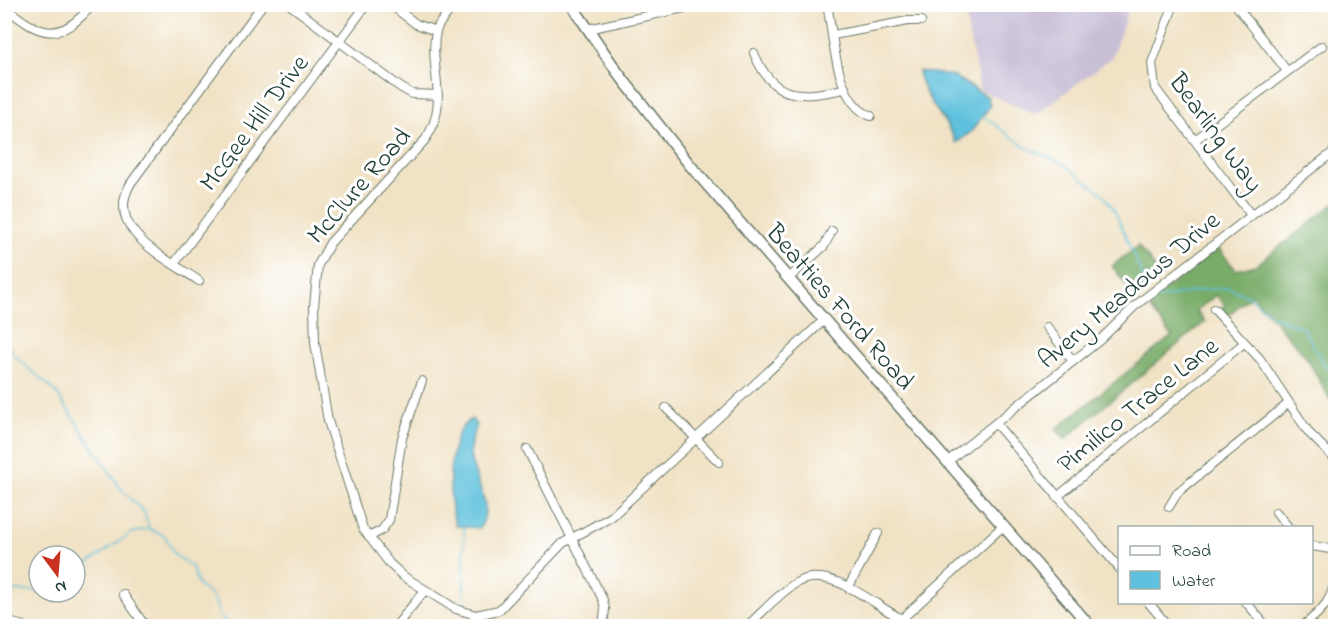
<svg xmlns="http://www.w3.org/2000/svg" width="1340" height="631" viewBox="0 0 1340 631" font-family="'Indie Flower',sans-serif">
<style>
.industrial{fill:#c9bfd7}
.forest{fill:#78ac68;stroke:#4c744e;stroke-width:1.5}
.water{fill:#5fc1dd;stroke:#3f7f88;stroke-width:1.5}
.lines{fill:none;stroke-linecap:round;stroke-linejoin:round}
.stream{stroke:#5fc1dd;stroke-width:1.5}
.minor-casing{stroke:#687766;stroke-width:10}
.major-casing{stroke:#687766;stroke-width:13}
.minor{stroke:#fff;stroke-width:8}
.major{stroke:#fff;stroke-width:10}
.labels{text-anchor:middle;stroke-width:6;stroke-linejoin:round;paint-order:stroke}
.street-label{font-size:26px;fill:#1f3d34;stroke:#fff}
</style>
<rect width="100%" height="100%" fill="#fff"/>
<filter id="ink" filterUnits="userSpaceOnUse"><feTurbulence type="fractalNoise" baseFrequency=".0167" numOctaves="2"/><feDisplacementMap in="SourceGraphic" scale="12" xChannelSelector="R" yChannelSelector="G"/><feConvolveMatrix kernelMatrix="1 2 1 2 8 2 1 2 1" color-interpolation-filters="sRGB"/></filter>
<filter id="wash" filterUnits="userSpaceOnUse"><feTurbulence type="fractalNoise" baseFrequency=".008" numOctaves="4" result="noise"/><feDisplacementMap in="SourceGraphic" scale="24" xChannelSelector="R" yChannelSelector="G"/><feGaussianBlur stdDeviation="1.35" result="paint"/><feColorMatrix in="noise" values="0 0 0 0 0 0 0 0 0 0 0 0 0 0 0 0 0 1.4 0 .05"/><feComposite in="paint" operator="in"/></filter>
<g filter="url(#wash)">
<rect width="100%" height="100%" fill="#f0e2c4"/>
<polygon class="industrial" points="963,5 963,4 1130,5 1112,57 1036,115 980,90"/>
<g class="forest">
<polygon points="1335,203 1335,404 1331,401 1306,357 1252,295 1227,316 1220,309 1225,305 1216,295 1196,311 1205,322 1065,439 1056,429 1172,336 1146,304 1218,248 1236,270 1256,265"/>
<polygon points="1138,246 1161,275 1134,295 1112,266"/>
</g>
<g class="water">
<path d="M918 71 953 76 988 97 990 106 971 132 956 143C946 117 923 99 918 71Z"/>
<path d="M472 419 477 426C473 434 469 444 470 454 472 477 495 504 480 528L456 526C447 502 445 432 472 419Z"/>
</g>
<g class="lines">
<g class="stream">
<polyline points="983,116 1027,148 1062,163 1103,194 1115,211 1146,285"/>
<polyline points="1157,299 1202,290 1228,288 1247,295 1271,315 1303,328 1322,361 1336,377"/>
<polyline points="4,340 18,359 55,391 122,490 144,512 149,529 165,536 174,554 192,567 198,585 214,598 220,618 234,626"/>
<polyline points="464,528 464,603"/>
<polyline points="75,573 131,533 148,529"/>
<polyline points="4,591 39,591"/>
<polyline points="462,621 462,625"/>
</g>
</g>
</g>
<g filter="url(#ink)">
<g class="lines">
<defs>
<g id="minor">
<polyline points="289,4 400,87 412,94 438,95"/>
<polyline points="390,4 416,24 436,31"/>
<path d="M456 4C449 12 439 21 436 31 428 69 451 103 425 140L330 243 318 265 314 306 315 343 328 421 363 529 390 564 403 576 456 609 476 615 499 610 563 543 611 517 824 320"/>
<path d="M827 4C834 38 835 103 871 116"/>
<polyline points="1174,4 1152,63 1155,88 1251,215"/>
<polyline points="1235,4 1287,71"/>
<path d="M4 6C41 37 59 44 93 4"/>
<polyline points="588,29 702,4"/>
<polyline points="833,35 908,21 921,21"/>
<path d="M754 53C773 101 800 98 844 89"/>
<polyline points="1195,140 1322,46"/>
<polyline points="174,264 367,4"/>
<polyline points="788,279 824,246 832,231"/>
<path d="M199 281C168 259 102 230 131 183L263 4"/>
<polyline points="1214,309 1260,359 1309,433 1336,460"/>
<polyline points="1047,327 1073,361"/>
<polyline points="666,408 719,462"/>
<polyline points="996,424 1120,569"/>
<polyline points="527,449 603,600 605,609 603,626"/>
<polyline points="947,462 1101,339 1136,305 1336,150"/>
<polyline points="1057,497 1244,343"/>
<polyline points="1169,507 1178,492 1289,403"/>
<polyline points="1276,512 1289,528"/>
<polyline points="369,537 382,530 389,520 402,438 422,381"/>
<polyline points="1312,546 1336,550"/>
<polyline points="848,588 878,533"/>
<polyline points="123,594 145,626"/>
<polyline points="1148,602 1168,626"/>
<polyline points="1246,602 1266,626"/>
<polyline points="4,621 24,626"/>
<polyline points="132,626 141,620"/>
<polyline points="396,626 425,590"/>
<path d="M747 626C763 612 778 594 796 583 830 563 873 605 902 619"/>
<polyline points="897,626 905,616 1003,526"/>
<path d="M1303 626C1323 610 1334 599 1336 572"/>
</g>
<polyline id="major" points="571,4 618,73 689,164 1090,626"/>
</defs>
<use href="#minor" class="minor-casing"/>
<use href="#major" class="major-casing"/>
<use href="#minor" class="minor"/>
<use href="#major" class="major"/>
</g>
</g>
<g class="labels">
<g class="street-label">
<text transform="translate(253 122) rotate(-53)" y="9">McGee Hill Drive</text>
<text transform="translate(1217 132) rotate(54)" y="9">Bearling Way</text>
<text transform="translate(358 185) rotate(-49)" y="9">McClure Road</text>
<text transform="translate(1128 289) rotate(-40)" y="9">Avery Meadows Drive</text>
<text transform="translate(841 306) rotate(49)" y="9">Beatties Ford Road</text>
<text transform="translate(1137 404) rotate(-39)" y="9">Pimilico Trace Lane</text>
</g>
</g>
<rect width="1340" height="631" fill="none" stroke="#fff" stroke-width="24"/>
<rect x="1118" y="526" width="195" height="78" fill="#ffffff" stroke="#a5b1ae" stroke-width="1.5"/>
<rect x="1130" y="546" width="30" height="9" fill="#ffffff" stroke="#a5b1ae" stroke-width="1.5"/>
<text x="1172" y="556" font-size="18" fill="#1f3d34">Road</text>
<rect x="1130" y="571" width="30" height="18" fill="#5fc1dd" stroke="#a5b1ae" stroke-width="1.5"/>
<text x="1172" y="586" font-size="18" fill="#1f3d34">Water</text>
<g transform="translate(57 574) rotate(164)"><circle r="28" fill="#ffffff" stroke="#a5b1ae" stroke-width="1.5"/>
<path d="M0-4.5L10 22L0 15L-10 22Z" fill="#c8321e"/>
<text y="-9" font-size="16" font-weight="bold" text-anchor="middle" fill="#1f3d34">N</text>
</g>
</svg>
